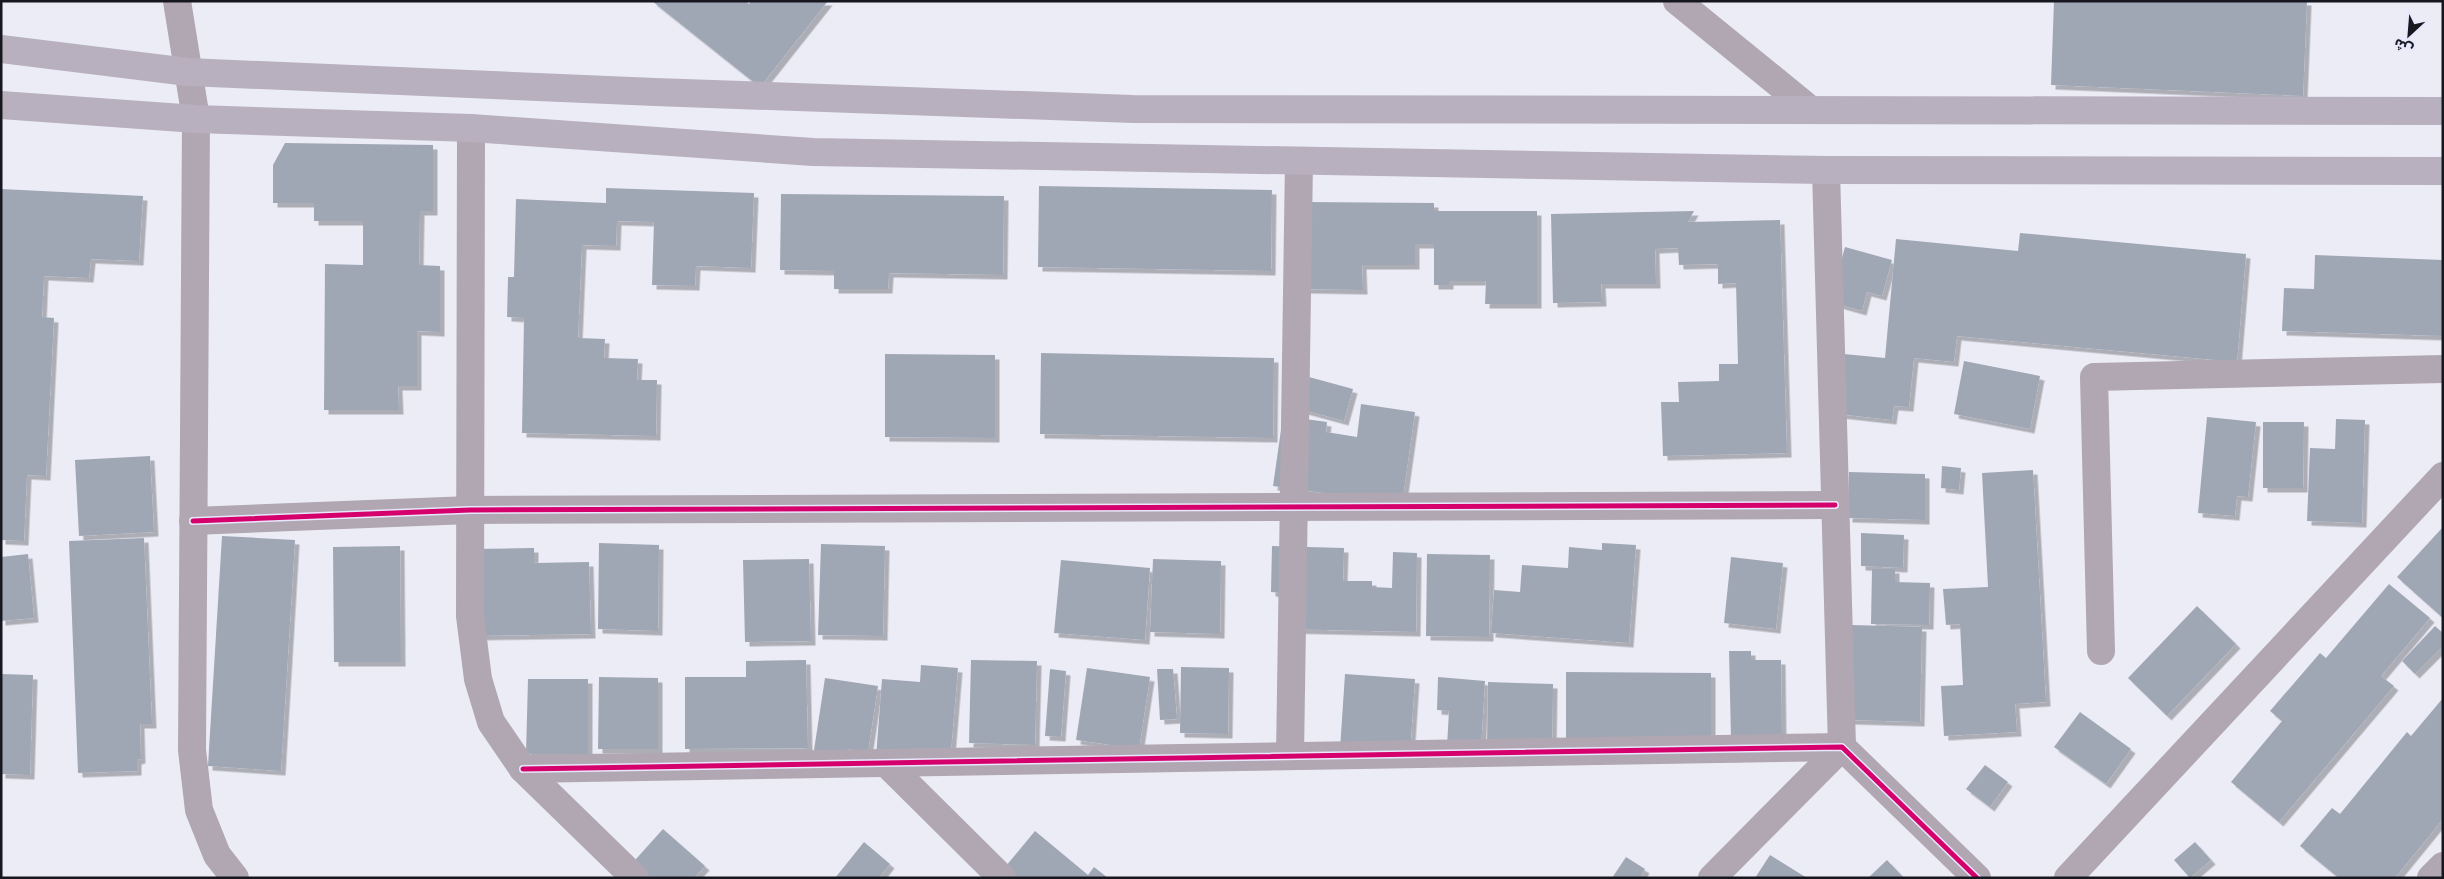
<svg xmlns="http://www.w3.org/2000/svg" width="2444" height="879" viewBox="0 0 2444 879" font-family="'DM Sans','Noto Sans Arabic',sans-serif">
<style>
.building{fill:#a0a7b4;filter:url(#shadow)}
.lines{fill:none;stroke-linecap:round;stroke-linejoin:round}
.street{stroke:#b0a7b3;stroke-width:28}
.secondary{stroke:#b8b0be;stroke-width:28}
.cycleway-casing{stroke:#e8e8fc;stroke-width:8}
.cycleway{stroke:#d6006c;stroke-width:5}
</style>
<defs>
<filter id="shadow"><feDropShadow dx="4.5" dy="4.5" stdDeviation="0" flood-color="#0004"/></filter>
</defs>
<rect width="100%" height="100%" fill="#ececf7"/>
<g class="building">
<polygon points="652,1 746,1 749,4 751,1 828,1 760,87"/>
<polygon points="2054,1 2307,1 2303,96 2051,85"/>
<polygon points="285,143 433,145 433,211 420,211 419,265 440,266 440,332 417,331 417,386 398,386 399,410 324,410 325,264 363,265 363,221 314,221 314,203 273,203 273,165"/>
<polygon points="1039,186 1272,190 1271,271 1038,267"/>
<polygon points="606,188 754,193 751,268 696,266 695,286 652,285 654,222 617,221 616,246 582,245 578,338 605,339 604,358 638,359 637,380 657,380 656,436 522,433 524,318 507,317 508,277 514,277 516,199 606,203"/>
<polygon points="1,189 143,196 139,261 91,259 89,278 44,276 42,317 54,318 46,476 27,475 24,541 1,540"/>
<polygon points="781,194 1004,196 1003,275 889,273 888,289 834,289 834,271 780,270"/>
<polygon points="1306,202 1434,203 1434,211 1537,211 1537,304 1485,304 1486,281 1449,281 1449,285 1434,285 1434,244 1415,244 1415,265 1362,265 1363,290 1306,289"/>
<polygon points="1694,211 1688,222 1780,220 1787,453 1663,456 1661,402 1679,402 1678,382 1719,381 1719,364 1738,364 1736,283 1718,284 1718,264 1679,265 1678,248 1655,249 1656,284 1601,284 1602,302 1553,303 1551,214"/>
<polygon points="2020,233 2246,254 2237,362 1957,336 1954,362 1914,358 1909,407 1894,406 1892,420 1838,414 1844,354 1885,358 1896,239 2018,251"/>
<polygon points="1845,247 1892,260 1882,296 1867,292 1862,311 1830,302"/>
<polygon points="2315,255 2443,260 2443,336 2282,331 2284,288 2314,289"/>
<polygon points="1041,353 1274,358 1273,438 1040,434"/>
<polygon points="885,354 995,355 995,438 885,437"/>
<polygon points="1964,361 2040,376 2030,429 1954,414"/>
<polygon points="1309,377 1353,389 1344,421 1300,409"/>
<polygon points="1361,404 1415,412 1402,504 1273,486 1283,416 1327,422 1326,432 1357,437"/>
<polygon points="2207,417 2256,422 2248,497 2237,496 2235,516 2198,513"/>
<polygon points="2336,419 2365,420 2362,523 2307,521 2310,448 2335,449"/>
<polygon points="2263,422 2304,422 2303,488 2263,488"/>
<polygon points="150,456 154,532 79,536 75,460"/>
<polygon points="1942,466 1961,468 1959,490 1941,488"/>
<polygon points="2033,470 2046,702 2015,704 2017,732 1944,736 1941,686 1963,685 1960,624 1946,625 1943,589 1988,587 1982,473"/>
<polygon points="1849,472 1925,474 1925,520 1848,518"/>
<polygon points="2443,527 2443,618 2397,577"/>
<polygon points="1861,533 1904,535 1903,568 1861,566"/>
<polygon points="222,536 295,540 281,771 208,766"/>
<polygon points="144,538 152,724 140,724 141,759 137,760 137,771 78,773 69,541"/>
<polygon points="599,543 659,545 658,631 598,629"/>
<polygon points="1602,543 1636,545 1629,643 1491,633 1494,590 1520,592 1522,565 1568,568 1569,547 1602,550"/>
<polygon points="821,544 885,546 883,636 818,635"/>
<polygon points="400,546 401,662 334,662 333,547"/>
<polygon points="1272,546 1344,548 1343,581 1372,581 1372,587 1392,588 1393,552 1417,553 1416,632 1281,629 1282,593 1271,592"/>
<polygon points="534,548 534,563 589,562 591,634 472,636 471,549"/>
<polygon points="28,554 34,618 1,621 1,557"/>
<polygon points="1427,554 1490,555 1489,637 1426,636"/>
<polygon points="1731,557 1783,563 1776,629 1724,623"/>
<polygon points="809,559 811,641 745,642 743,560"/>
<polygon points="1153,559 1221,561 1220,634 1150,632"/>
<polygon points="1061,560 1150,568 1145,640 1054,633"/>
<polygon points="1872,569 1895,569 1895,582 1930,583 1929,625 1871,624"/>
<polygon points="2389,584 2430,618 2381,676 2394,686 2279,822 2231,782 2282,721 2270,711 2320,653 2326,658"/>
<polygon points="2197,606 2236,644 2167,716 2128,678"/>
<polygon points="1852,625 1922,627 1920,722 1850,720"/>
<polygon points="2435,626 2443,633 2443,646 2415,674 2402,661"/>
<polygon points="1729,651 1751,651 1751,660 1781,660 1782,738 1731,739"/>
<polygon points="806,660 808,748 685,749 685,677 746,677 746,661"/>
<polygon points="971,660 1037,661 1035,745 969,743"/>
<polygon points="921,665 958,668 950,763 876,757 882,679 920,682"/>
<polygon points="1181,667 1229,668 1228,734 1180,733"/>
<polygon points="1087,668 1150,677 1139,749 1076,740"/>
<polygon points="1050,669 1066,671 1061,737 1045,736"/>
<polygon points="1157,669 1173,669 1177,719 1160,720"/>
<polygon points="1566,672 1711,673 1711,753 1566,752"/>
<polygon points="1,674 33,675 30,775 1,774"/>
<polygon points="1345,674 1415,679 1410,753 1340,749"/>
<polygon points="599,677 658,678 658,749 598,749"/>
<polygon points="1438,677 1485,681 1481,748 1447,746 1449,711 1437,710"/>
<polygon points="825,678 878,686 868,752 848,749 848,755 814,750"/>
<polygon points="528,679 588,679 588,754 526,754"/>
<polygon points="1488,682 1553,684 1552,748 1487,747"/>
<polygon points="2443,698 2443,819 2395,878 2339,878 2300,846 2332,808 2340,814 2407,732 2411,736"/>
<polygon points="2080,712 2131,749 2106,784 2054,747"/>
<polygon points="1985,765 2008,782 1990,807 1966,789"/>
<polygon points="663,829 705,866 694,878 638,878 627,869"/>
<polygon points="1035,831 1088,875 1094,867 1108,878 996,878"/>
<polygon points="864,842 890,864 879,878 835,878"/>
<polygon points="2195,842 2211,860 2190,878 2174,860"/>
<polygon points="1770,855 1807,878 1755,878"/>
<polygon points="1626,857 1645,869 1640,878 1612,878"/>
<polygon points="1887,860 1904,878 1868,878"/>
</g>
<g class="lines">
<g class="street">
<polyline points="177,1 196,119 192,750 199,810 217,855 235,878"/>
<polyline points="1677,1 1811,110"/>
<polyline points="471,128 470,616 478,679 491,722 523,769 635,878"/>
<polyline points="193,521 470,510 1835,505"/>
<polyline points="2101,651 2094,377 2443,369"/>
<polyline points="1290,756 1299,161"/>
<polyline points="886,763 1002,878"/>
<polyline points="523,769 1842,747 1977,878"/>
<polyline points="1712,878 1842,747 1826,170"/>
<polyline points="2068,878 2443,476"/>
<polyline points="2431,878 2443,866"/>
</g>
<g class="secondary">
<polyline points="1,49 188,72 655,92 1133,109 2443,111"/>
<polyline points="1,105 196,119 471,128 813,152 1826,170 2443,171"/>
</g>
<defs>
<g id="cycleway">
<polyline points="193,521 470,510 1835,505"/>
<polyline points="523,769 1842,747 1977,878"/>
</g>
</defs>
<use href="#cycleway" class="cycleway-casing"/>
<use href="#cycleway" class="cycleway"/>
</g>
<rect width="2444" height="879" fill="none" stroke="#171720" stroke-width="5"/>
<g transform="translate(2409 35) rotate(206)" stroke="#e8e8fc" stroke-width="4" paint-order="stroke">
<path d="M0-4L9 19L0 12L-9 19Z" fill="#171720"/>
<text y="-8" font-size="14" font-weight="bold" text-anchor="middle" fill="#171720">ش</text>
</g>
</svg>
